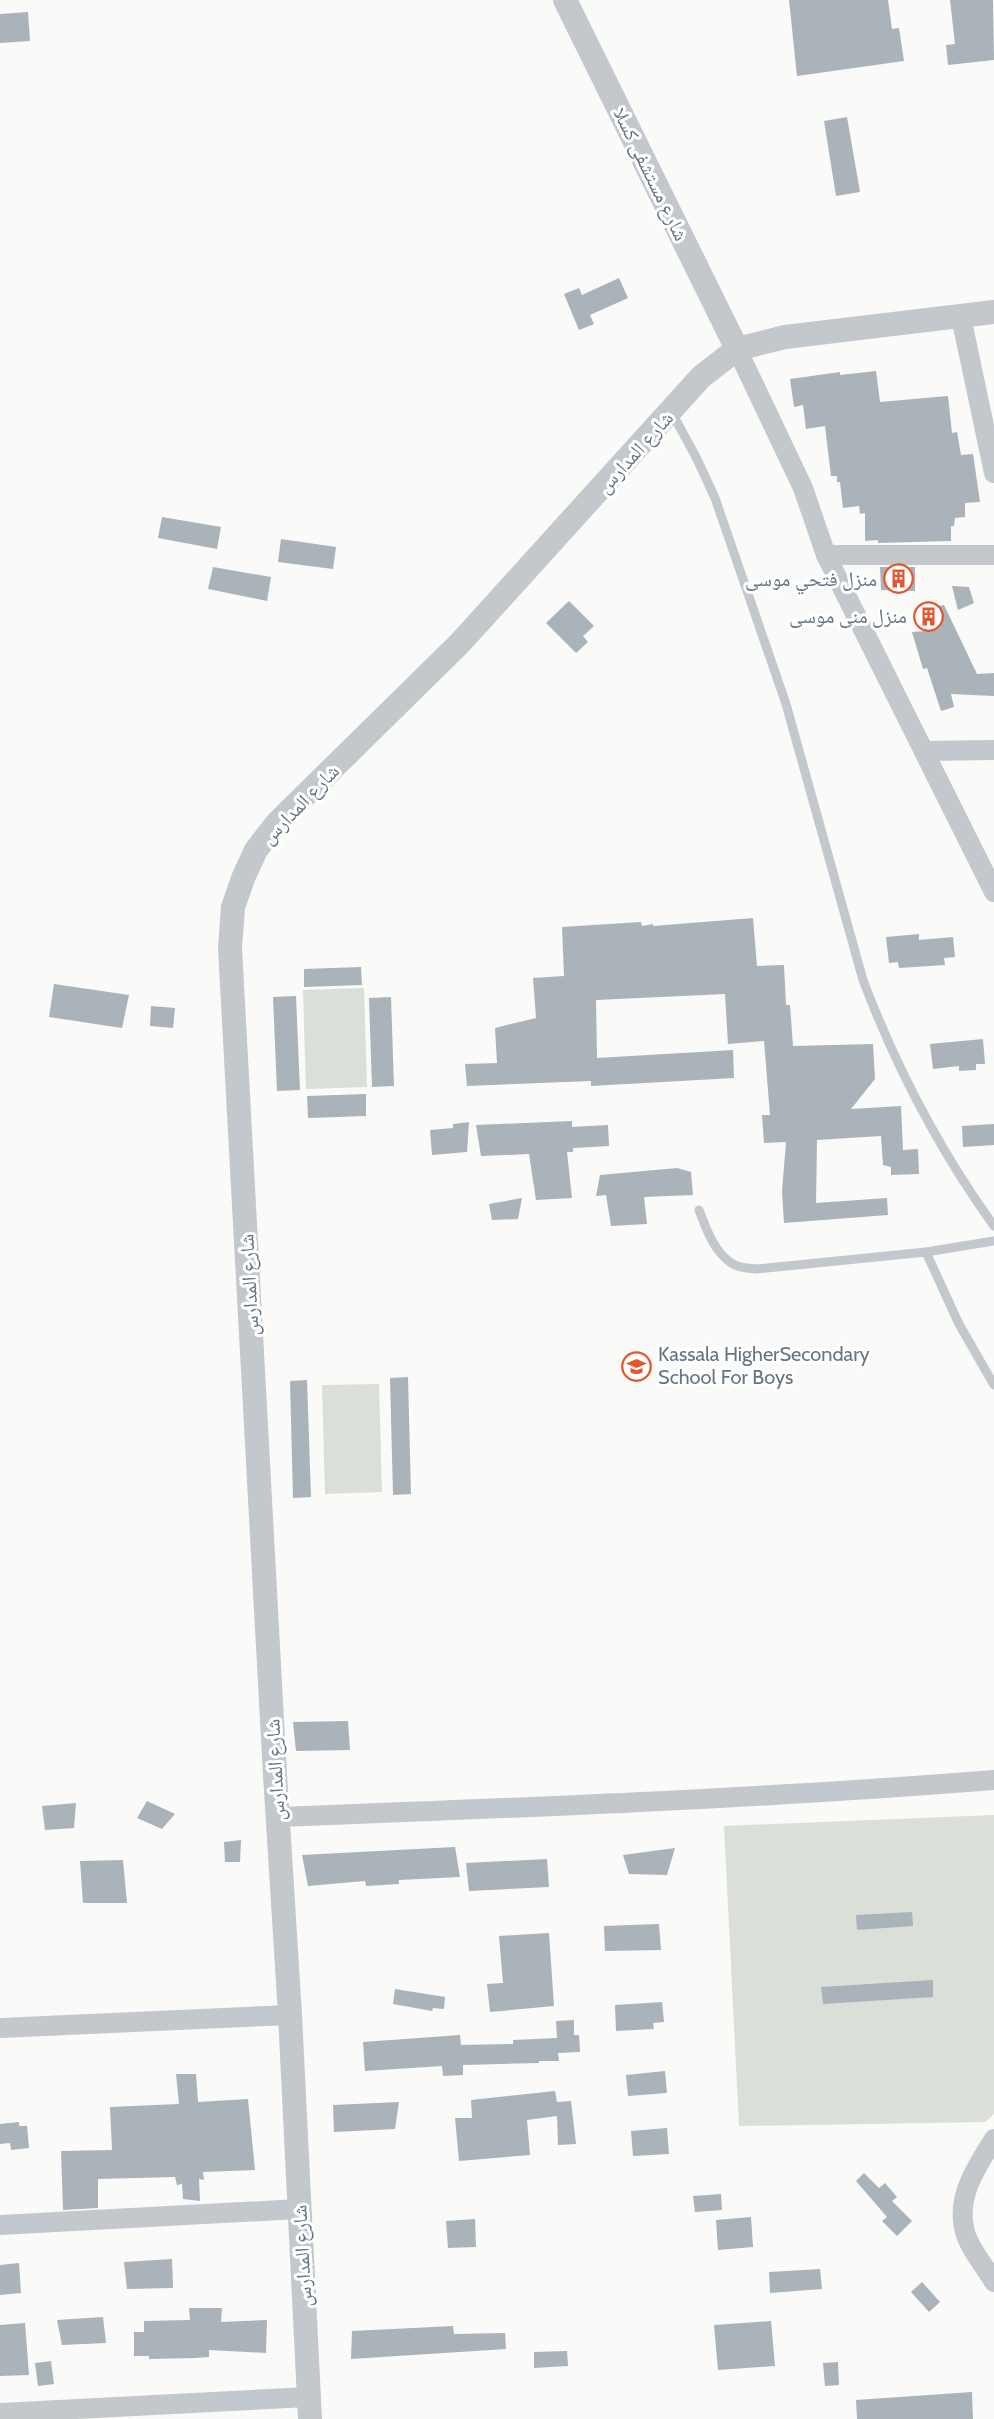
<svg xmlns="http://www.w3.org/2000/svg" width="994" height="2419" viewBox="0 0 994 2419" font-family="Cabin,'Noto Naskh Arabic',sans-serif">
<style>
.green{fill:#dadfd7}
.building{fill:#aab3b9}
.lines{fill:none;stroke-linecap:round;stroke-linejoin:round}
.service{stroke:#c3c8cc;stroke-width:9}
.minor{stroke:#c3c8cc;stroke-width:20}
.tertiary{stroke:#c3c8cc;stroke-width:24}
.labels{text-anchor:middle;stroke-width:6;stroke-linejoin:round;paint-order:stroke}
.street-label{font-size:20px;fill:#657683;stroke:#fff}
.poi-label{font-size:20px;fill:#657683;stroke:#fff;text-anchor:end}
</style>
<rect width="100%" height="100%" fill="#fafaf8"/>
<g class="green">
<polygon points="364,988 367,1087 306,1089 303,990"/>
<polygon points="379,1384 382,1492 325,1494 322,1385"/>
<polygon points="994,1815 994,2114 985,2122 739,2126 724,1826"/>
</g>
<g class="building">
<polygon points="789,0 888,0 892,29 899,28 904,61 797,76"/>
<polygon points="950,0 993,0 994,60 948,65 946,45 955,44"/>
<polygon points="28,12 30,41 0,43 0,14"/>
<polygon points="847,117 860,192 836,196 824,121"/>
<polygon points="619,278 628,298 590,315 594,324 579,330 564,294 579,288 582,295"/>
<polygon points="876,371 880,402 948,396 952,433 957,432 961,455 973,454 980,502 965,503 965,517 955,518 954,526 951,526 951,541 878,543 878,540 865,541 865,513 860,514 859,506 843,508 840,482 837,482 837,476 831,476 825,426 806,429 803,405 794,407 790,379 840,372 840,375"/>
<polygon points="162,517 221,527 217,549 158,538"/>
<polygon points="281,539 336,547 333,569 278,562"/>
<polygon points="213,567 271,577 267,601 208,589"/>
<polygon points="880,567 915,567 915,591 881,590"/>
<polygon points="952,586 969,587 974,603 958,610"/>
<polygon points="569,601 594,626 583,636 588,642 576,653 546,623"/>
<polygon points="944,605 977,674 994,673 994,696 951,694 954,707 941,711 927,668 923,669 912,632 925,631 921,609"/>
<polygon points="753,918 757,966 784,965 786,1005 790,1005 793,1046 873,1044 875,1079 851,1109 901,1106 903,1150 918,1149 919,1174 891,1175 891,1167 883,1165 881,1136 817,1140 816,1203 887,1198 888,1215 784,1223 782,1191 786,1142 764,1143 762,1115 770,1115 764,1041 728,1044 725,994 596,1000 597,1058 733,1050 734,1078 591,1086 591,1081 467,1086 465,1064 497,1063 495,1028 536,1018 533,978 564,976 562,927 641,922 642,926 653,924 653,926"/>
<polygon points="919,934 919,940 953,937 955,957 944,958 945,965 899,968 898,962 889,963 886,937"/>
<polygon points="361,967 362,985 304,987 304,969"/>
<polygon points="54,984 129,995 122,1028 49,1017"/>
<polygon points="296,996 300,1090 277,1091 273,997"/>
<polygon points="391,997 394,1086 372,1087 369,998"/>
<polygon points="151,1006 175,1008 173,1028 150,1026"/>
<polygon points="983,1039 985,1064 976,1064 976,1070 959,1071 959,1066 933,1069 930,1044"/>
<polygon points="366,1094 366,1116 308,1118 307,1096"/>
<polygon points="572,1121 572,1127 608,1125 609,1146 573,1148 573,1152 567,1152 572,1198 536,1200 529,1154 481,1156 476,1125"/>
<polygon points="469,1122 467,1152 432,1155 430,1130 453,1128 453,1124"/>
<polygon points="994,1124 994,1145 963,1147 962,1126"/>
<polygon points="677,1168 691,1172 693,1195 644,1197 647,1224 611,1226 606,1195 596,1196 600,1175"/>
<polygon points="522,1198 518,1219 492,1220 489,1204"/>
<polygon points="408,1377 411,1494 393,1495 390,1378"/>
<polygon points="307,1380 311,1497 293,1498 290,1381"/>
<polygon points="348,1721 350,1750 296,1751 293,1722"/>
<polygon points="147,1801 175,1814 162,1829 137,1818"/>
<polygon points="76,1803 74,1828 45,1830 42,1806"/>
<polygon points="241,1840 240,1862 225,1862 224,1842"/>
<polygon points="455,1847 460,1877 399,1880 399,1884 366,1886 365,1881 308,1886 302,1855"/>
<polygon points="675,1848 667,1875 629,1874 623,1855"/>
<polygon points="547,1859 549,1887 469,1891 466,1863"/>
<polygon points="123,1860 127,1903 83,1903 80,1861"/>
<polygon points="912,1912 913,1926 857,1930 856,1915"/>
<polygon points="659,1924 661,1950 605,1951 604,1926"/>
<polygon points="549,1933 554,2006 490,2012 487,1984 503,1983 499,1936"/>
<polygon points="933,1980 933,1997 823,2004 821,1987"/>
<polygon points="395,1989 445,1997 444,2009 433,2008 432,2011 393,2004"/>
<polygon points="662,2002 664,2022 653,2023 654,2029 616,2031 615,2005"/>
<polygon points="574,2020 574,2035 579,2035 580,2052 558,2053 559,2061 539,2061 539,2063 463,2065 463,2075 443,2076 442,2066 365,2071 363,2042 460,2035 461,2045 513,2044 513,2040 557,2038 556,2021"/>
<polygon points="665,2071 667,2093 628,2096 626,2075"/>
<polygon points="176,2074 196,2074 198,2102 248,2099 255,2170 203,2172 204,2180 199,2179 200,2201 183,2199 182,2184 177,2185 175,2177 98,2179 98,2208 63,2210 61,2151 112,2150 110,2107 179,2104"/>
<polygon points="555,2091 557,2102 571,2101 576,2144 558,2145 557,2116 527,2120 530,2155 459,2161 455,2118 472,2118 471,2100"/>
<polygon points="399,2102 395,2129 334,2132 333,2105"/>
<polygon points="19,2122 19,2126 27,2126 29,2148 11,2150 10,2143 0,2144 0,2124"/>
<polygon points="667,2128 669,2154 633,2156 631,2131"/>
<polygon points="864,2173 879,2188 885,2183 897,2197 892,2201 912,2221 897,2236 882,2221 887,2217 856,2181"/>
<polygon points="721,2194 722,2210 695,2212 693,2196"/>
<polygon points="751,2217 753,2247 718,2250 716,2220"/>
<polygon points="475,2219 476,2247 448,2248 446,2221"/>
<polygon points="172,2259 173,2288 127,2289 124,2262"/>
<polygon points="19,2263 21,2293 0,2295 0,2265"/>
<polygon points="820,2269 822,2289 770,2293 769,2272"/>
<polygon points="922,2282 940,2302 929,2312 911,2292"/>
<polygon points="189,2308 222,2308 221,2322 267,2320 266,2353 209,2350 209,2357 195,2358 149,2359 149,2356 134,2356 134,2332 144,2332 144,2321 190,2320"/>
<polygon points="103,2317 106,2343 62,2345 57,2320"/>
<polygon points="771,2321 775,2366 718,2370 714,2325"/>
<polygon points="25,2323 29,2375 0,2376 0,2325"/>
<polygon points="453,2326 454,2334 505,2333 506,2349 351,2359 352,2331"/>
<polygon points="567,2351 568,2366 534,2368 534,2352"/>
<polygon points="51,2361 54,2384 38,2386 35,2363"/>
<polygon points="838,2362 839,2385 825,2386 823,2363"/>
<polygon points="972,2392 973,2419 857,2419 856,2400"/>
</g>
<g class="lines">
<g class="service">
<path d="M671 411 697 459 715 498 786 704 863 980C896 1067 940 1151 994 1226"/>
<path d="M699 1210C706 1228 714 1253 733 1264 739 1268 749 1268 757 1269L926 1252 994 1241"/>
<polyline points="926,1252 959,1324 994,1385"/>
</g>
<g class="minor">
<polyline points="961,317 994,473"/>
<polyline points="737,349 803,488 826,555 994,892"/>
<polyline points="826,555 994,555"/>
<polyline points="924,751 994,750"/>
<path d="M278 1817C517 1808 755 1799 994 1780"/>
<polyline points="0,2028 290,2015"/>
<path d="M994 2139C975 2169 953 2201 967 2238 973 2253 986 2268 994 2282"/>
<polyline points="0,2225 299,2209"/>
<polyline points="0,2413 308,2397"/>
</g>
<g class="tertiary">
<polyline points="565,0 737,349"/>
<polyline points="310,2419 290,2015 275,1775 230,948 233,907 244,876 256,850 277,823 460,643 701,377 737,349 785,337 994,312"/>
</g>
</g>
<defs>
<symbol id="building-ring" viewBox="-11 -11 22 22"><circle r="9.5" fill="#fff" stroke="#e4572e" stroke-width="1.5"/><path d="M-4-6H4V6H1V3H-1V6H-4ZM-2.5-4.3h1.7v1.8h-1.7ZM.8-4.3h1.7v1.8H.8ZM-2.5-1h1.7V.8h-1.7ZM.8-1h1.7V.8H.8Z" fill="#e4572e"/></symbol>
<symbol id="school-ring" viewBox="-11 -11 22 22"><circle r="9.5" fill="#fff" stroke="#e4572e" stroke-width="1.5"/><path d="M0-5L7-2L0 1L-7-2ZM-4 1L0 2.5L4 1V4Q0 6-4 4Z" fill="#e4572e"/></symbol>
</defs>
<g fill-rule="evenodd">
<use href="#building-ring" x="882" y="562" width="33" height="33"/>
<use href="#building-ring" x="912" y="600" width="33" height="33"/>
<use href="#school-ring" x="620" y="1350" width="33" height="33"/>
</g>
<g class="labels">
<g class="street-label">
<text transform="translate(651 174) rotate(64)" y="7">شارع مستشفى كسلا</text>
<text transform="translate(635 452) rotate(-48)" y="7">شارع المدارس</text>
<text transform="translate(300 804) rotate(-46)" y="7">شارع المدارس</text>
<text transform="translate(249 1285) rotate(-93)" y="7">شارع المدارس</text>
<text transform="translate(275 1770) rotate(-93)" y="7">شارع المدارس</text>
<text transform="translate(302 2256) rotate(-93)" y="7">شارع المدارس</text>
</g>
<g class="poi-label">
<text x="877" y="586">منزل فتحي موسى</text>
<text x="907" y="623">منزل منى موسى</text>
<text x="658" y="1361" text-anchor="start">Kassala HigherSecondary<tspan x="658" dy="23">School For Boys</tspan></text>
</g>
</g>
</svg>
